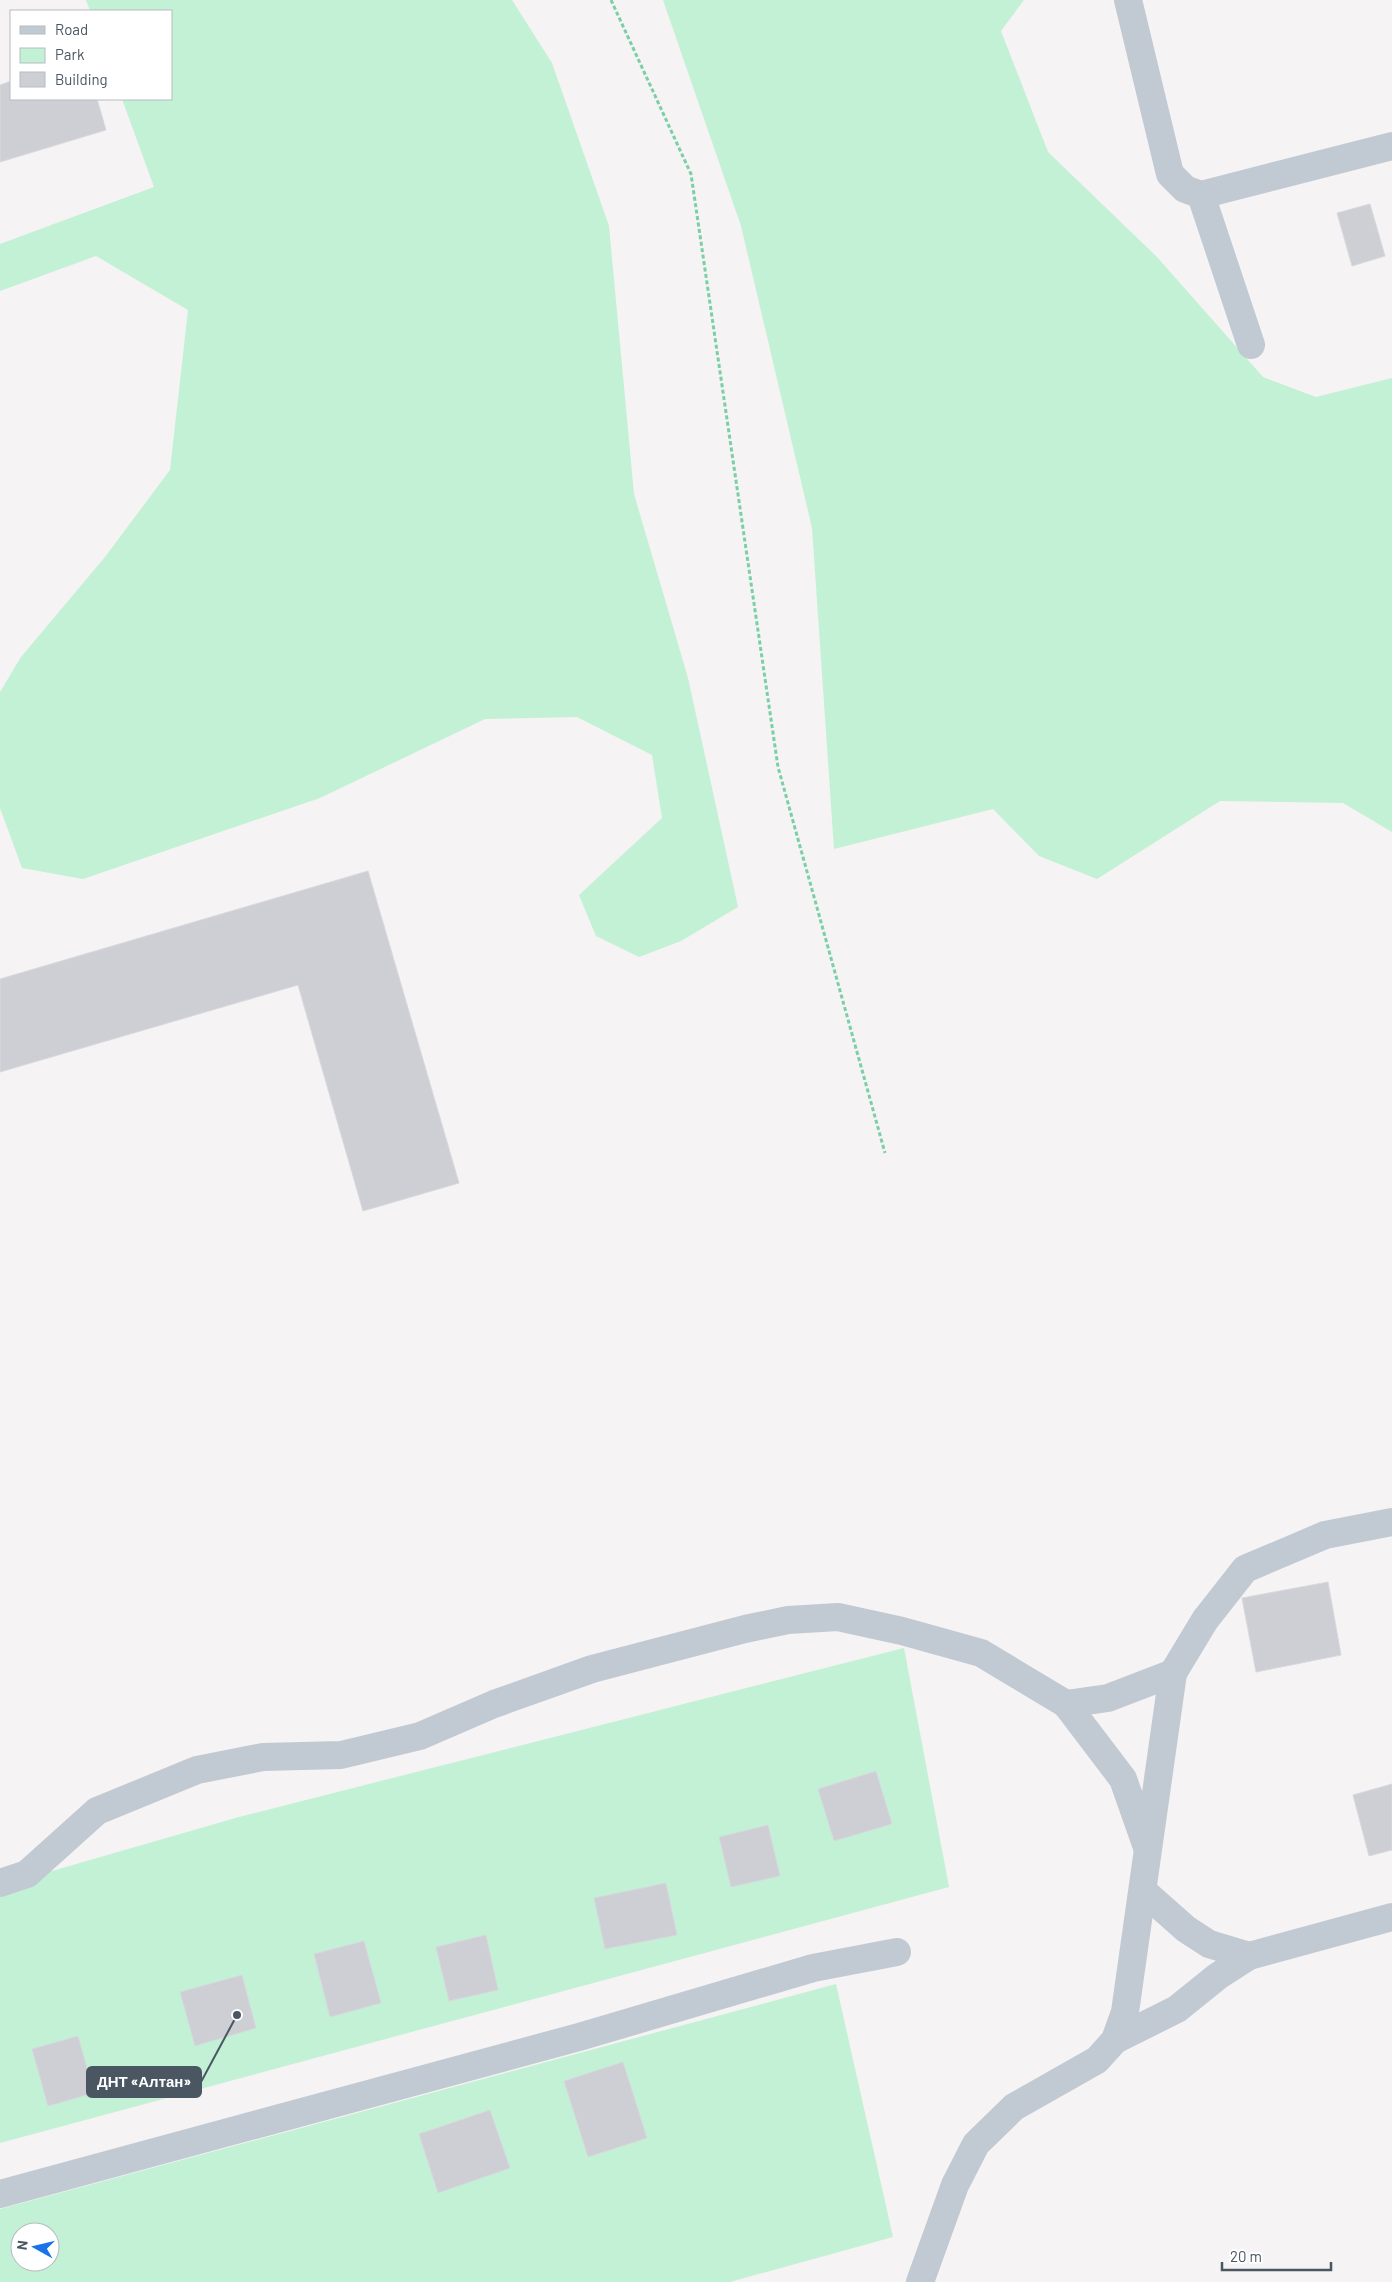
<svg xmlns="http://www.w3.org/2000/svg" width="1392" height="2282" viewBox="0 0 1392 2282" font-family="Barlow,sans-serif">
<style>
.green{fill:#c3f1d5;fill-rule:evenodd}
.building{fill:#cdcfd5;stroke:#d7d9de}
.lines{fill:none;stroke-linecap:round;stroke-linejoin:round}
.path{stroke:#7ad0a6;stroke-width:3;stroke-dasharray:4 2.5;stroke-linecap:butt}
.minor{stroke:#c1cad2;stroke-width:28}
.leader{fill:none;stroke:#4a5661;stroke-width:2}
.callout-dot{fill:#4a5661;stroke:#fff;stroke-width:2}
.callout{fill:#4a5661;stroke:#4a5661;stroke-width:2}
.callout-label{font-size:15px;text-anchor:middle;font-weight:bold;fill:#fff}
</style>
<rect width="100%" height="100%" fill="#f5f3f3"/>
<g class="green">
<polygon points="86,0 512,0 552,63 609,226 634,494 688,678 738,907 681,941 639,957 596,936 579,895 662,818 652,755 577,717 485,719 320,798 83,879 22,868 0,808 0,692 21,657 105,557 170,470 188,310 96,256 0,291 0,244 154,187 122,99 171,99 171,11 90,11"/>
<polygon points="663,0 1024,0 1001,31 1048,152 1157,257 1263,377 1316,397 1392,378 1392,832 1343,803 1220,801 1097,879 1039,856 993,809 834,849 812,528 741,226"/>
<polygon points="904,1648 949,1887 0,2143 0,1886 239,1817"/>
<path d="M836 1984 893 2237 730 2282H0V2209ZM20 2232H50V2262H20Z"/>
</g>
<g class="building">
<polygon points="11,81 11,99 97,99 106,130 0,162 0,85"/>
<polygon points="1370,204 1385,256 1352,266 1337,213"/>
<polygon points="368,871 459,1183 363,1211 298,985 0,1072 0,979"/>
<polygon points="1328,1582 1341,1655 1256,1672 1242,1598"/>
<polygon points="876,1771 892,1824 834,1841 818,1789"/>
<polygon points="1392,1784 1392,1850 1369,1856 1353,1795"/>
<polygon points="768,1825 780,1876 731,1887 719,1837"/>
<polygon points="666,1883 677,1935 605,1949 594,1898"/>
<polygon points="486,1935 498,1990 449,2001 436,1947"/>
<polygon points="364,1941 381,2003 330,2017 314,1954"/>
<polygon points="242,1975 256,2028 195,2046 180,1992"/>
<polygon points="78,2036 94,2093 48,2106 32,2049"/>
<polygon points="623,2062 647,2138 588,2157 564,2081"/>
<polygon points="490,2110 510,2168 438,2193 419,2134"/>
</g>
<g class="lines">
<polyline class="path" points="611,0 691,174 778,767 885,1153"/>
<g class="minor">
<polyline points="1128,0 1170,174 1185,189 1201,195 1251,345"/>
<polyline points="1201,195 1392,146"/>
<polyline points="1173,1673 1205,1620 1245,1569 1325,1535 1392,1522"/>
<polyline points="1066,1704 1123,1779 1147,1847"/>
<polyline points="0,1883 27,1874 97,1811 197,1770 263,1757 341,1755 420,1736 494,1704 592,1669 745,1629 788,1620 838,1617 902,1631 981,1653 1066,1704 1108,1698 1173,1673 1125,2012 1115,2040 1097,2060 1014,2107 976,2144 955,2185 920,2282"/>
<polyline points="1143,1891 1186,1929 1209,1944 1249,1956"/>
<polyline points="1115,2040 1177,2009 1218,1976 1249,1956 1392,1917"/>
<polyline points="0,2194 579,2037 813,1968 897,1952"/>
</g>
</g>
<path class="leader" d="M237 2015L201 2082"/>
<circle class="callout-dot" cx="237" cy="2015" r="5"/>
<rect class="callout" x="87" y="2067" width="114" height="30" rx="5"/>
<g class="callout-label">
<text x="144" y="2087">ДНТ «Алтан»</text>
</g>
<rect x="10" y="10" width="162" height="90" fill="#ffffff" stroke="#b7bbc0"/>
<rect x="20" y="26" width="25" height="8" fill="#c1cad2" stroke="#b7bbc0"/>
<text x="55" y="35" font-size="15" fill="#4a5661">Road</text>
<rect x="20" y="48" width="25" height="15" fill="#c3f1d5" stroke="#b7bbc0"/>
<text x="55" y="60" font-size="15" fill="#4a5661">Park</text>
<rect x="20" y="72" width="25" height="15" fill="#cdcfd5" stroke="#b7bbc0"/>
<text x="55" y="85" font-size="15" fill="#4a5661">Building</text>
<g transform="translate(35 2247) rotate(278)"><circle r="24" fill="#ffffff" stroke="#b7bbc0"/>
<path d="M0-4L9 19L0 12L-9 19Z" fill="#1a73e8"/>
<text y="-8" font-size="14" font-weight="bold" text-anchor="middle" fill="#4a5661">N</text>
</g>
<path d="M1222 2262v8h109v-8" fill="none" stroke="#4a5661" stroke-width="2.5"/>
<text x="1230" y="2262" font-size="15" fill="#4a5661" stroke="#ffffff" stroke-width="4" paint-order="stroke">20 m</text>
</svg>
